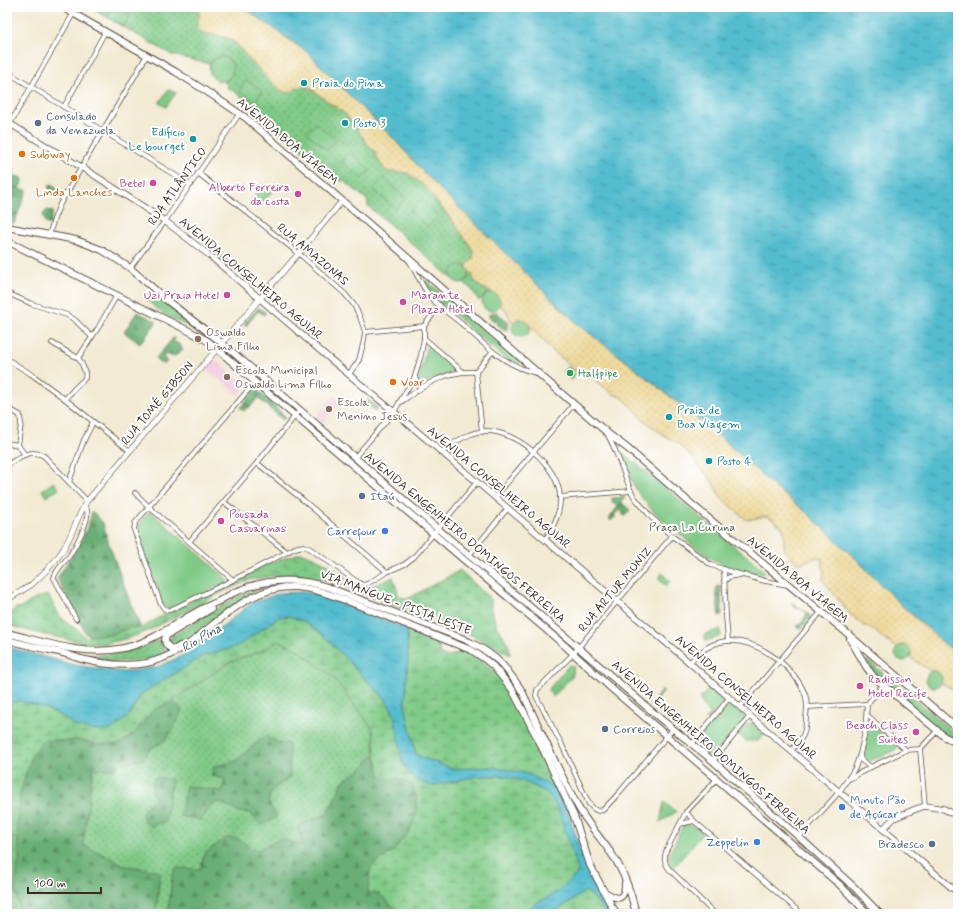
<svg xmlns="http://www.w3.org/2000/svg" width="965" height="921" viewBox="0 0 965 921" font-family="Mynerve,sans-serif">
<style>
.built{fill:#f2cfe0}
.grass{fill:url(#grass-dots);stroke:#5e7a52;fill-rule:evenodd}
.forest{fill:url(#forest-firs);stroke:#526c49}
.wetland{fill:url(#wetland-marsh);stroke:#5e7a52}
.sand{fill:url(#sand-dots);stroke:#94825e}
.park{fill:#80ca87;stroke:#5e7a52}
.water{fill:url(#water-ripples);stroke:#467376}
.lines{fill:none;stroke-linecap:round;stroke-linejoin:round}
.minor-casing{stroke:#564739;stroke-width:5.5}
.tertiary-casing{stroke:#564739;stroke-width:6}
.secondary-casing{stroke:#564739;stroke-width:7}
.primary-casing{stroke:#564739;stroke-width:8}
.minor{stroke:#fff;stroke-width:4}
.tertiary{stroke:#fff;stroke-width:5}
.secondary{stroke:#fff;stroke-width:5.5}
.primary{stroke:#fff;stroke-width:6}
.culture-dot{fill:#0f9aa8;stroke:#fff;stroke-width:1.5}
.service-dot{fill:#5c6f8a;stroke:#fff;stroke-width:1.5}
.food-dot{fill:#e8710a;stroke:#fff;stroke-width:1.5}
.hotel-dot{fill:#d1479c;stroke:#fff;stroke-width:1.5}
.education-dot{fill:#8d6e63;stroke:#fff;stroke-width:1.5}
.leisure-dot{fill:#2e9e5b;stroke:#fff;stroke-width:1.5}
.shop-dot{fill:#3f7fe0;stroke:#fff;stroke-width:1.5}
.labels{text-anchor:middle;stroke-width:4;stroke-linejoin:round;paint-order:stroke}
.culture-label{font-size:12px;fill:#0d838f;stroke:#fff;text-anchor:start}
.service-label{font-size:12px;fill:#4e5e75;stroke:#fff;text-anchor:start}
.street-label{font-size:12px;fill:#3b2a1e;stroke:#fff}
.food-label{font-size:12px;fill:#c56008;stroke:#fff;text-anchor:start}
.hotel-label{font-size:12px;fill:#b23c85;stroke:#fff;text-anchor:end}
.education-label{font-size:12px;fill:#785e54;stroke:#fff;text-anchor:start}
.leisure-label{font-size:12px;fill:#27864d;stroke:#fff;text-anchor:start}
.park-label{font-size:12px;fill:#536243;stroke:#fff}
.shop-label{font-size:12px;fill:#366cbe;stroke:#fff;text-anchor:end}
.water-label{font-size:13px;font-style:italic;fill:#435d5c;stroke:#fff}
</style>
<defs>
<pattern id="grass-dots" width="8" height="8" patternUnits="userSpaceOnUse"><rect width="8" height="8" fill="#80ca87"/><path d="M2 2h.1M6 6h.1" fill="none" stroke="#6aa46e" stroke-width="1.8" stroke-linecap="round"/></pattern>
<pattern id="forest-firs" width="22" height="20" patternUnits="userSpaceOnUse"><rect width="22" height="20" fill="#68ae74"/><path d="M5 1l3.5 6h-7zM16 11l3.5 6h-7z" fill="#578e5f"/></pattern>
<pattern id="wetland-marsh" width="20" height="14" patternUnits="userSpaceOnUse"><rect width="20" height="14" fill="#80ca87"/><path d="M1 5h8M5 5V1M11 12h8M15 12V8" fill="none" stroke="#6aa46e"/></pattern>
<pattern id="sand-dots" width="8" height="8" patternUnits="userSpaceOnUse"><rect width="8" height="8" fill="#eeda9e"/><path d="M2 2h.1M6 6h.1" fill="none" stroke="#cdbb88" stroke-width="1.8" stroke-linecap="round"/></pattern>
<pattern id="water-ripples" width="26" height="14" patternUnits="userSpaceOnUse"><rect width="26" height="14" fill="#52bcce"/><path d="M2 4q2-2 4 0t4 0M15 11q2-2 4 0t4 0" fill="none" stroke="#4599a7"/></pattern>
</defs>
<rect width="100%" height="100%" fill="#fff"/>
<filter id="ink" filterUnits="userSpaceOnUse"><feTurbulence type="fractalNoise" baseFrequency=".025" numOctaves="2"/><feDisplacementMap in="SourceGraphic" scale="8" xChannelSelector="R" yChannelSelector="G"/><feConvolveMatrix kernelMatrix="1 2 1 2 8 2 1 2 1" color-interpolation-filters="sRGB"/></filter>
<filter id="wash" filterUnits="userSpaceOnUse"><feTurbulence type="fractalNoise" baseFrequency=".012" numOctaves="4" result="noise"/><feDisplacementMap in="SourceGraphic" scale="16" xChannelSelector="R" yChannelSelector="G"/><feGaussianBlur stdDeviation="0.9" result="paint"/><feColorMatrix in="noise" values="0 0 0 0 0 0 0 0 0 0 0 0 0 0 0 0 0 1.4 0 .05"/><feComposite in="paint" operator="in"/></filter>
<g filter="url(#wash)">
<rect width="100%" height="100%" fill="#f2ead3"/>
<g class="built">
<polygon points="215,359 247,386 239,395 206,369"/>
<polygon points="334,396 341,402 323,423 316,416"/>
</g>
<g class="grass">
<path d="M89 7H195L200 14 197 25 204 33 220 36 231 40 242 49 247 56 275 86C279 89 285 94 290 92 292 92 294 89 296 88 301 86 305 86 310 88L345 114 357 128 366 142 375 152 379 161 403 172 408 173 424 186 432 195 437 202 449 216 472 248C477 260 468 259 467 269 461 263 455 266 451 272L452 279 417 248 368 206 367 200 344 181 335 180 262 115 261 111 231 89 227 88V84L224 83 225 81 229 79 233 64 231 61 227 58 212 60 210 64 172 55Z"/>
<polygon points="215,256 225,257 230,262 230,267"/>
<path d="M468 271 472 274C475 285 481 287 491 293 485 293 482 298 479 301 475 294 471 287 463 283 468 280 469 277 468 271Z"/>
<path d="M280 584H290L269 586 250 593 183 641 173 646 170 644 169 641 171 637 234 598C248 591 263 586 280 584Z"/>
<path d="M161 639 162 647 169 653C138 665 110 663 78 655 109 657 133 652 161 639Z"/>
<path d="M280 641 299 650 334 678 373 729 375 754 359 771 343 781 335 798 326 814 299 826 298 830 304 846 269 844 260 850 251 849 247 844 205 853 200 869 172 877 168 914H156L160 873 136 867 125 866 111 858 83 845 93 768 114 769 121 764 144 759 149 749 163 742 182 710 172 701 230 662 259 652ZM265 736 279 743 289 745 290 777C282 783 266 791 269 803 270 808 274 813 277 817L249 812H238L220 802 210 805 222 791 225 779 214 766 226 764 236 761ZM156 798 165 822 159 823 144 821C140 809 147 805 156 798Z"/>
<polygon points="569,665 574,666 573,675 553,697 548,690"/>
</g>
<g class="forest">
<polygon points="12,175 20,177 24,181 19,188 8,186 7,180"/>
<polygon points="52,184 55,186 55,188 60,190 59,193 60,194 52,193 49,189 49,186"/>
<polygon points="7,187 27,190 14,224 7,222"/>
<polygon points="47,210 53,211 50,225 45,223 43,214"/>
<polygon points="258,308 259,308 266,313 264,315 258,311 246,326 244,324"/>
<polygon points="137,312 156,321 156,323 140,344 124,332"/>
<polygon points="496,312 509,322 508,330 503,329 488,316 490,314"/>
<polygon points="173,338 175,338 173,342 178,343 183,349 175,356 170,356 167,354 163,357 167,361 165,364 159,363 156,358"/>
<polygon points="254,390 258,390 286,417 283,420 258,398 249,408 248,407 244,411 240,408"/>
<polygon points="368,399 378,408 375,412 365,402"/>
<polygon points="625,497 622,501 622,503 630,510 625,516 623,515 622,510 619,511 619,512 615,512 615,518 613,518 611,521 609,519 618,506 612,503 612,498"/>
<path d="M92 511 103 523 109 544 131 604 141 628 130 627 111 635 91 636 86 634 57 578C70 558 88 536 92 511Z"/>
<polygon points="717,586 721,587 722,615 719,616 716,591"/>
<polygon points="792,602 810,615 811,618 801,629 797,627 801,622 804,621 803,620 807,614 803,610 794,607"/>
<polygon points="662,690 664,691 654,703 670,716 668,719 651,704"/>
<polygon points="172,701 182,709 174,729 163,742 149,749 144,759 121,764 114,769 93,769 83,845 111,858 125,866 154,870 160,873 156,914 20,914 15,887 19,859 17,826 20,793 31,758 43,740 65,741 79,740 99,744 134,734 151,711"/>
<path d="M265 736 279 743 289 744 290 777C282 783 266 791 269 803 271 808 274 813 277 817L261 825 249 812H238L220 802 210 805 202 820 180 816 186 786 222 791 225 779 211 776 214 766 226 764 236 761Z"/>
<polygon points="375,754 381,777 402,779 413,786 416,797 417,813 409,832 392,852 371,867 368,891 380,894 396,911 397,914 168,914 172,877 176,868 200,869 205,853 226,838 236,838 247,844 251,849 259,850 269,844 282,839 303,845 298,830 299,825 326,814 335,798 343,781 359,771"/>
<path d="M154 777 172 780 165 822 159 823 151 827C136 813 143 809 156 798L151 791Z"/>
</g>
<g class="wetland">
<polygon points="300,553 306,554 322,561 361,587 372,586 393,577 399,596 407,599 460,570 491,599 491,610 496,623 509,646 510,655 467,633 325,580 302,575 273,576 249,580 217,595 148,631 125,639 103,644 87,643 45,635 15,627 7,626 7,615 16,608 23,607 31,601 40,597 48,595 60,616 67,623 79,631 86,638 91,636 111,635 130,627 141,628 160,617 270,563"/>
<path d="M288 616 303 621 323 635 386 700C392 709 395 717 397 726L432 786 478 776H506L523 781 546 792 557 806 578 869 577 874 558 892 535 904 524 914H397L396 910 380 894 368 892 371 866 392 852 409 832 417 813 416 797 413 786 402 779 381 778 375 754 373 729 334 678 299 650 280 641 259 652 230 662 172 701 152 711 134 734 119 744H99L79 740 65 741 43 740 31 758 20 793 17 826 19 859 15 887 20 914H7V706L10 703 19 701 40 706 58 714 75 726 129 715 142 694 196 660 203 656 229 649 241 644 279 617Z"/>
<polygon points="407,630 434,641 439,646 440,654 448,657 463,651 474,656 487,666 497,675 507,687 518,705 561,796 554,787 491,767 454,769 416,755 405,705 408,656"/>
<polygon points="586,891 596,900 606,914 551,914"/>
</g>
<path class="sand" d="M195 7H242L272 27 308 53 347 93 389 134 429 178 575 322 631 365 724 440 772 485 806 512 855 558 896 600 958 656V692L941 683 942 681 933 671H931L910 658C913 653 911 650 908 646L902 645 897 648 881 637 875 631 863 625 849 613 823 580 824 572 822 560 817 557 798 564 785 550 784 545V532L782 527 772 519 766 516 747 520 722 499 709 477 699 467 696 462 689 454 678 443 668 438 645 421 638 413 623 398 613 394 593 378 572 369 565 361 554 352 530 326C527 319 519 317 513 322H512L505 309 499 304 498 296C487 287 477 290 472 274 468 271 467 270 467 265 473 258 476 257 472 248L449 216 437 202 432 195 424 186 408 173 386 171 379 161 375 152 366 142 357 128 345 114 310 88C305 86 301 86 296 88 294 90 293 92 290 92 285 94 279 89 275 86 266 76 256 67 247 57 242 51 237 43 230 39 222 35 205 35 200 31 195 27 199 19 200 14Z"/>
<g class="park">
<polygon points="112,7 130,16 124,26 107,17"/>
<polygon points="118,7 135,7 131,14"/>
<circle cx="221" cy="69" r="12"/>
<polygon points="246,80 262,91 255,102 239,91"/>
<polygon points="169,89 176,93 166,107 159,103"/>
<polygon points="316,123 336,140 327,150 307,133"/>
<polygon points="350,152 370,170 362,179 342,162"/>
<polygon points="383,178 405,198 396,209 373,189"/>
<polygon points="263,185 272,192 259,207 251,200"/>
<polygon points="420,200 438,216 428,227 410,211"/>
<circle cx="460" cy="274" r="9"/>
<polygon points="425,281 428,282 519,361 520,363 519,365 507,360 496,351 436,299 431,293 424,283"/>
<circle cx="491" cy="302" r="9"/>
<path d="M146 298 155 299 159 300 180 313 212 340 211 341C206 338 201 334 196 331 180 322 156 313 146 298Z"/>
<circle cx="521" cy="328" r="9"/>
<polygon points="428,345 430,346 455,367 455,369 453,372 421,384 418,383 418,378 423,363 426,348"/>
<polygon points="568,367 576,374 571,380 563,372"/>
<path d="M621 451 763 570 766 573 765 574H762C747 571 732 569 718 562 703 555 691 544 678 533 663 520 648 508 637 491 630 479 626 465 620 452Z"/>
<polygon points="54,482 59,489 46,497 42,490"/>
<path d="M149 512 152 513 224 576 227 580V582L170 608 166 609 163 605 137 533C138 525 143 517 149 512Z"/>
<polygon points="662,573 670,581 666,586 658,579"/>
<polygon points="720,629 721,636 706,641 704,635"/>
<circle cx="903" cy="653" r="8"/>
<polygon points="867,660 958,736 958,742 947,737 875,676 866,661"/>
<circle cx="934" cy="679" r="8"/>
<polygon points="710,687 721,696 723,700 722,703 707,721 706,719 711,713 704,708 700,699"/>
<polygon points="728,704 731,704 744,715 744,720 713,756 711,756 697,746 697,741"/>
<polygon points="750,723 754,723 765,733 758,741 746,741 738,734 745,726"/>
<polygon points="873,725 896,744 898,747 895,750 886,754 870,761 867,761 863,759 862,755 869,728 871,726"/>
<polygon points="664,802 676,812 660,822"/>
<polygon points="689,823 694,826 703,833 674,867 671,867 668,859 669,855 683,826"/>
</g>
<g class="water">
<polygon points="242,7 958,7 958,656 896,600 855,558 806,512 772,485 724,440 631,365 575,322 429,178 389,134 347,93 308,53 272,27"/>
<polygon points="303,592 319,595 407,629 408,656 405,705 416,755 454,769 491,767 526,773 554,787 561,796 571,819 587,871 597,890 613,914 606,914 596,900 586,891 551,914 524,914 535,904 558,892 577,874 578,869 557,806 546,792 523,781 506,776 478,776 432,786 421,782 414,778 406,769 402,761 395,718 391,708 386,700 323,635 303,621 288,616 279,617 241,644 229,649 203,656 196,660 142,694 129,715 123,721 110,730 101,731 92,730 83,728 75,726 58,714 40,706 19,701 10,703 7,706 7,647 75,665 95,668 124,672 157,667 186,654 252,603 280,593"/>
</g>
</g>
<g filter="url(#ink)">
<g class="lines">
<defs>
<g id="minor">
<polyline points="7,72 191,185"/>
<polyline points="64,107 105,32"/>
<polyline points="7,129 73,14"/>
<polyline points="198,173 303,257 345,294 354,305 360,317 365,332 364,340 359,360 355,366 349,374"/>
<polyline points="49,235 55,216 60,204 147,55"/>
<path d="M410 262C417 274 423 289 432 299 441 308 453 317 463 325 485 345 506 367 537 373"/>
<polyline points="130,268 165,221 240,113"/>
<polyline points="7,293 32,304 67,315 75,320 92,337"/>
<polyline points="365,332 424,326 440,305"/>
<polyline points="424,338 462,371"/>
<path d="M52 343 78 358C81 361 87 374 85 378 83 381 78 385 76 387 72 391 69 395 65 399"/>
<polyline points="78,358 98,328 117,295"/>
<polyline points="7,359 31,374 65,399 130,451"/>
<polyline points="476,372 482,432"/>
<polyline points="476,372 492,352"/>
<polyline points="415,376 417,384 423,387"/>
<path d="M255 382 135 523 134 530 137 538 160 602C163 607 164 611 170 610L233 580 295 548 303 546 309 548 359 583 363 585 367 584 387 572 405 564 414 557 477 482"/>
<path d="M401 402C424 385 446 370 476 372"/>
<polyline points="7,408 20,415 21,424 18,445 25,455"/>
<polyline points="607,433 615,450 631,491 635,498 651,517 672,536 711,565 732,572 765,581 788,585"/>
<polyline points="7,443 18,445"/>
<path d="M441 452C454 443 468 432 485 431 516 430 559 466 560 497 561 513 553 527 545 540"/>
<polyline points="355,457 394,412 399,403 415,376 421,355 424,338 424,326"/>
<polyline points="257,463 303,500 387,572"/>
<path d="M7 465C19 458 30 448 44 456L87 501"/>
<polyline points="69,482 84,440 93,422"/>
<polyline points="135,493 149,507 233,580"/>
<polyline points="495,497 574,404"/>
<polyline points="560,497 631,491"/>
<polyline points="224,502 287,552"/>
<polyline points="672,536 573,654 537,690 536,696 562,745 589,804 594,809 598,811 603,810 618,794 673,729"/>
<polyline points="189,542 257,463 300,410"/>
<polyline points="469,555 508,508"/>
<polyline points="724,569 726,616 728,641"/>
<polyline points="724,581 729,577 739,575"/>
<path d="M76 619 54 578C55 570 65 562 70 555 75 547 90 520 87 511 87 508 86 508 83 507"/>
<path d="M690 663C692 660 695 656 698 654 706 647 718 641 729 641 759 640 794 667 805 694 808 702 807 710 806 718 806 725 805 733 801 739 799 743 794 747 791 750"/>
<polyline points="740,707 821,612"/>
<polyline points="807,707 867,704"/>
<polyline points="867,715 906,750"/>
<polyline points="692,744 729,698"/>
<polyline points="920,749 925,806"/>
<polyline points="860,755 861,760 871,767"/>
<polyline points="713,761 750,716"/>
<polyline points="849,779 871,767 906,750 920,749 937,731"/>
<polyline points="686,812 694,821 802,914"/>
<polyline points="680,824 694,821"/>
<polyline points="799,837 839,792 848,779 855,768 860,754 865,732 867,704 883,685"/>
<path d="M715 914 669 869C664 863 664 858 666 851L686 812 717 779"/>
</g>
<path id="tertiary" d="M7 600C15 595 23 590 31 585 41 576 57 560 64 548 73 533 78 515 87 501L298 254 342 201"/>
<g id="secondary">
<polyline points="7,122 91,173 165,221 209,255 330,359 405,421 690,663 750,716 958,893"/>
<polyline points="883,829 894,818 916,809 925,806 944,809 958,816"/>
</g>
<g id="primary">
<polyline points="62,7 176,72 212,95 246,118 383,236 547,381 611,436 627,448 689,502 848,634 958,729"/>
<polyline points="7,227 76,240 102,250 130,268 169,302 222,343 438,529 573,643 662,720 713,761 799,837 855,888 880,914"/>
<polyline points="7,241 189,331 208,341 255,382 563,644 612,689 840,885 868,914"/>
<path d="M7 633C45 642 85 657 124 648 148 643 168 629 189 616 199 610 209 605 219 601 224 598 228 596 233 593 265 578 296 576 330 588L464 639C473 644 483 648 491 655 504 664 513 678 522 691 539 728 556 766 576 803 585 821 599 836 611 853 624 871 631 892 636 914"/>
<polyline points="850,639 867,668 874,677 945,737 958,743"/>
<path d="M7 640C26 645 45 649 63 653 69 655 75 657 81 659 102 664 125 667 147 663 169 658 188 646 205 631 231 610 257 587 292 587 310 587 328 594 345 600L471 650 482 657 493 666 512 689 539 741 574 816 590 865 611 905 617 914"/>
<path d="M180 646 175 649C168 649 163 643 166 636L211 609"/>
<path d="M605 892C618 901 625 900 625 883"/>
</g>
</defs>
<use href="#minor" class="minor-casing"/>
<use href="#tertiary" class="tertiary-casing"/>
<use href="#secondary" class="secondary-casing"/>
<use href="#primary" class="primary-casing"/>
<use href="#minor" class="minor"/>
<use href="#tertiary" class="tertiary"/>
<use href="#secondary" class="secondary"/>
<use href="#primary" class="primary"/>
</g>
</g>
<g class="culture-dot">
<circle cx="304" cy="83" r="4"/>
<circle cx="345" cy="123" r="4"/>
<circle cx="193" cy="139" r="4"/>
<circle cx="669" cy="417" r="4"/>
<circle cx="709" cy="461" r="4"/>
</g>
<g class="service-dot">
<circle cx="38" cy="123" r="4"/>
<circle cx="362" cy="496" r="4"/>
<circle cx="605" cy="729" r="4"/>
<circle cx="932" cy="844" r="4"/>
</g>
<g class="food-dot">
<circle cx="22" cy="154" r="4"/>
<circle cx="74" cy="178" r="4"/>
<circle cx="393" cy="382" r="4"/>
</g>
<g class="hotel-dot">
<circle cx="153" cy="183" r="4"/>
<circle cx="298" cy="194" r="4"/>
<circle cx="227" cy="295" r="4"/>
<circle cx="403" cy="302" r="4"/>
<circle cx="221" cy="521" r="4"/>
<circle cx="860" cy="686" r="4"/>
<circle cx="916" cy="732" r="4"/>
</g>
<g class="education-dot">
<circle cx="198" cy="339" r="4"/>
<circle cx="227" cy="377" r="4"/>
<circle cx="329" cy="409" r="4"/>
</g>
<circle class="leisure-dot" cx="570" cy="373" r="4"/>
<g class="shop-dot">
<circle cx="385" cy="531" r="4"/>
<circle cx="842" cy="807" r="4"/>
<circle cx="757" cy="842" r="4"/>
</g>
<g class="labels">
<g class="culture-label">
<text x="312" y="87">Praia do Pina</text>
<text x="353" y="127">Posto 3</text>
<text x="185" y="136" text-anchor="end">Edificio<tspan x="185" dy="14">Le bourget</tspan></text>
<text x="677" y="414">Praia de<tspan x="677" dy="14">Boa Viagem</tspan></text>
<text x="717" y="465">Posto 4</text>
</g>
<g class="service-label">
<text x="46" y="120">Consulado<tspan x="46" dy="14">da Venezuela</tspan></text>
<text x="370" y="500">Itaú</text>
<text x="613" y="733">Correios</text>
<text x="924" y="848" text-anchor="end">Bradesco</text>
</g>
<g class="street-label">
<text transform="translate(288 141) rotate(40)" y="4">AVENIDA BOA VIAGEM</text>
<text transform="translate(177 186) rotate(-55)" y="4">RUA ATLÂNTICO</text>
<text transform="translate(313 254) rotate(40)" y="4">RUA AMAZONAS</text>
<text transform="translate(251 278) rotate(40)" y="4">AVENIDA CONSELHEIRO AGUIAR</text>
<text transform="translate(157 403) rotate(-50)" y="4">RUA TOMÉ GIBSON</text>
<text transform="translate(499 487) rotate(40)" y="4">AVENIDA CONSELHEIRO AGUIAR</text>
<text transform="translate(465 537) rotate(40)" y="4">AVENIDA ENGENHEIRO DOMINGOS FERREIRA</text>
<text transform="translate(798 579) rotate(40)" y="4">AVENIDA BOA VIAGEM</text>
<text transform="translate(615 589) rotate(-50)" y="4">RUA ARTUR MUNIZ</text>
<text transform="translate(396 602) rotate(21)" y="4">VIA MANGUE - PISTA LESTE</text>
<text transform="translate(746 697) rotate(41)" y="4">AVENIDA CONSELHEIRO AGUIAR</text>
<text transform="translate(711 747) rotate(41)" y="4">AVENIDA ENGENHEIRO DOMINGOS FERREIRA</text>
</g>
<g class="food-label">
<text x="30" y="158">Subway</text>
<text x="74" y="196" text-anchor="middle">Linda Lanches</text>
<text x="401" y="386">Voar</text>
</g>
<g class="hotel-label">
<text x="145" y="187">Betel</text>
<text x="290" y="191">Alberto Ferreira<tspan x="290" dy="14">da costa</tspan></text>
<text x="219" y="299">Uzi Praia Hotel</text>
<text x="411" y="299" text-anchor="start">Marante<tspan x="411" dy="14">Plazza Hotel</tspan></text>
<text x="229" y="518" text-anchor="start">Pousada<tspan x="229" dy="14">Casuarinas</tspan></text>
<text x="868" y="683" text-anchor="start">Radisson<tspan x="868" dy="14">Hotel Recife</tspan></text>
<text x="908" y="729">Beach Class<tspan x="908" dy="14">Suites</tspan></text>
</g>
<g class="education-label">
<text x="206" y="336">Oswaldo<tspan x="206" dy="14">Lima Filho</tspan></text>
<text x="235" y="374">Escola Municipal<tspan x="235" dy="14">Oswaldo Lima Filho</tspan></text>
<text x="337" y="406">Escola<tspan x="337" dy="14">Menino Jesus</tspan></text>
</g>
<g class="leisure-label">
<text x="578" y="377">Halfpipe</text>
</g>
<g class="park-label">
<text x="692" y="531">Praça La Curuna</text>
</g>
<g class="shop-label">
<text x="377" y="535">Carrefour</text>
<text x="850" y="804" text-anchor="start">Minuto Pão<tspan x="850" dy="14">de Açúcar</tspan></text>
<text x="749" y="846">Zeppelin</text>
</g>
<g class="water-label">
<text transform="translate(201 637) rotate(-30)" y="5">Rio Pina</text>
</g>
</g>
<rect width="965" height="921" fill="none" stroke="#fff" stroke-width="24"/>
<path d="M28 887v6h73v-6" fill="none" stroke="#3b2a1e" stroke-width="2"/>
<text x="34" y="887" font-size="12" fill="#3b2a1e" stroke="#ffffff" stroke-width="3" paint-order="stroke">100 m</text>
</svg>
